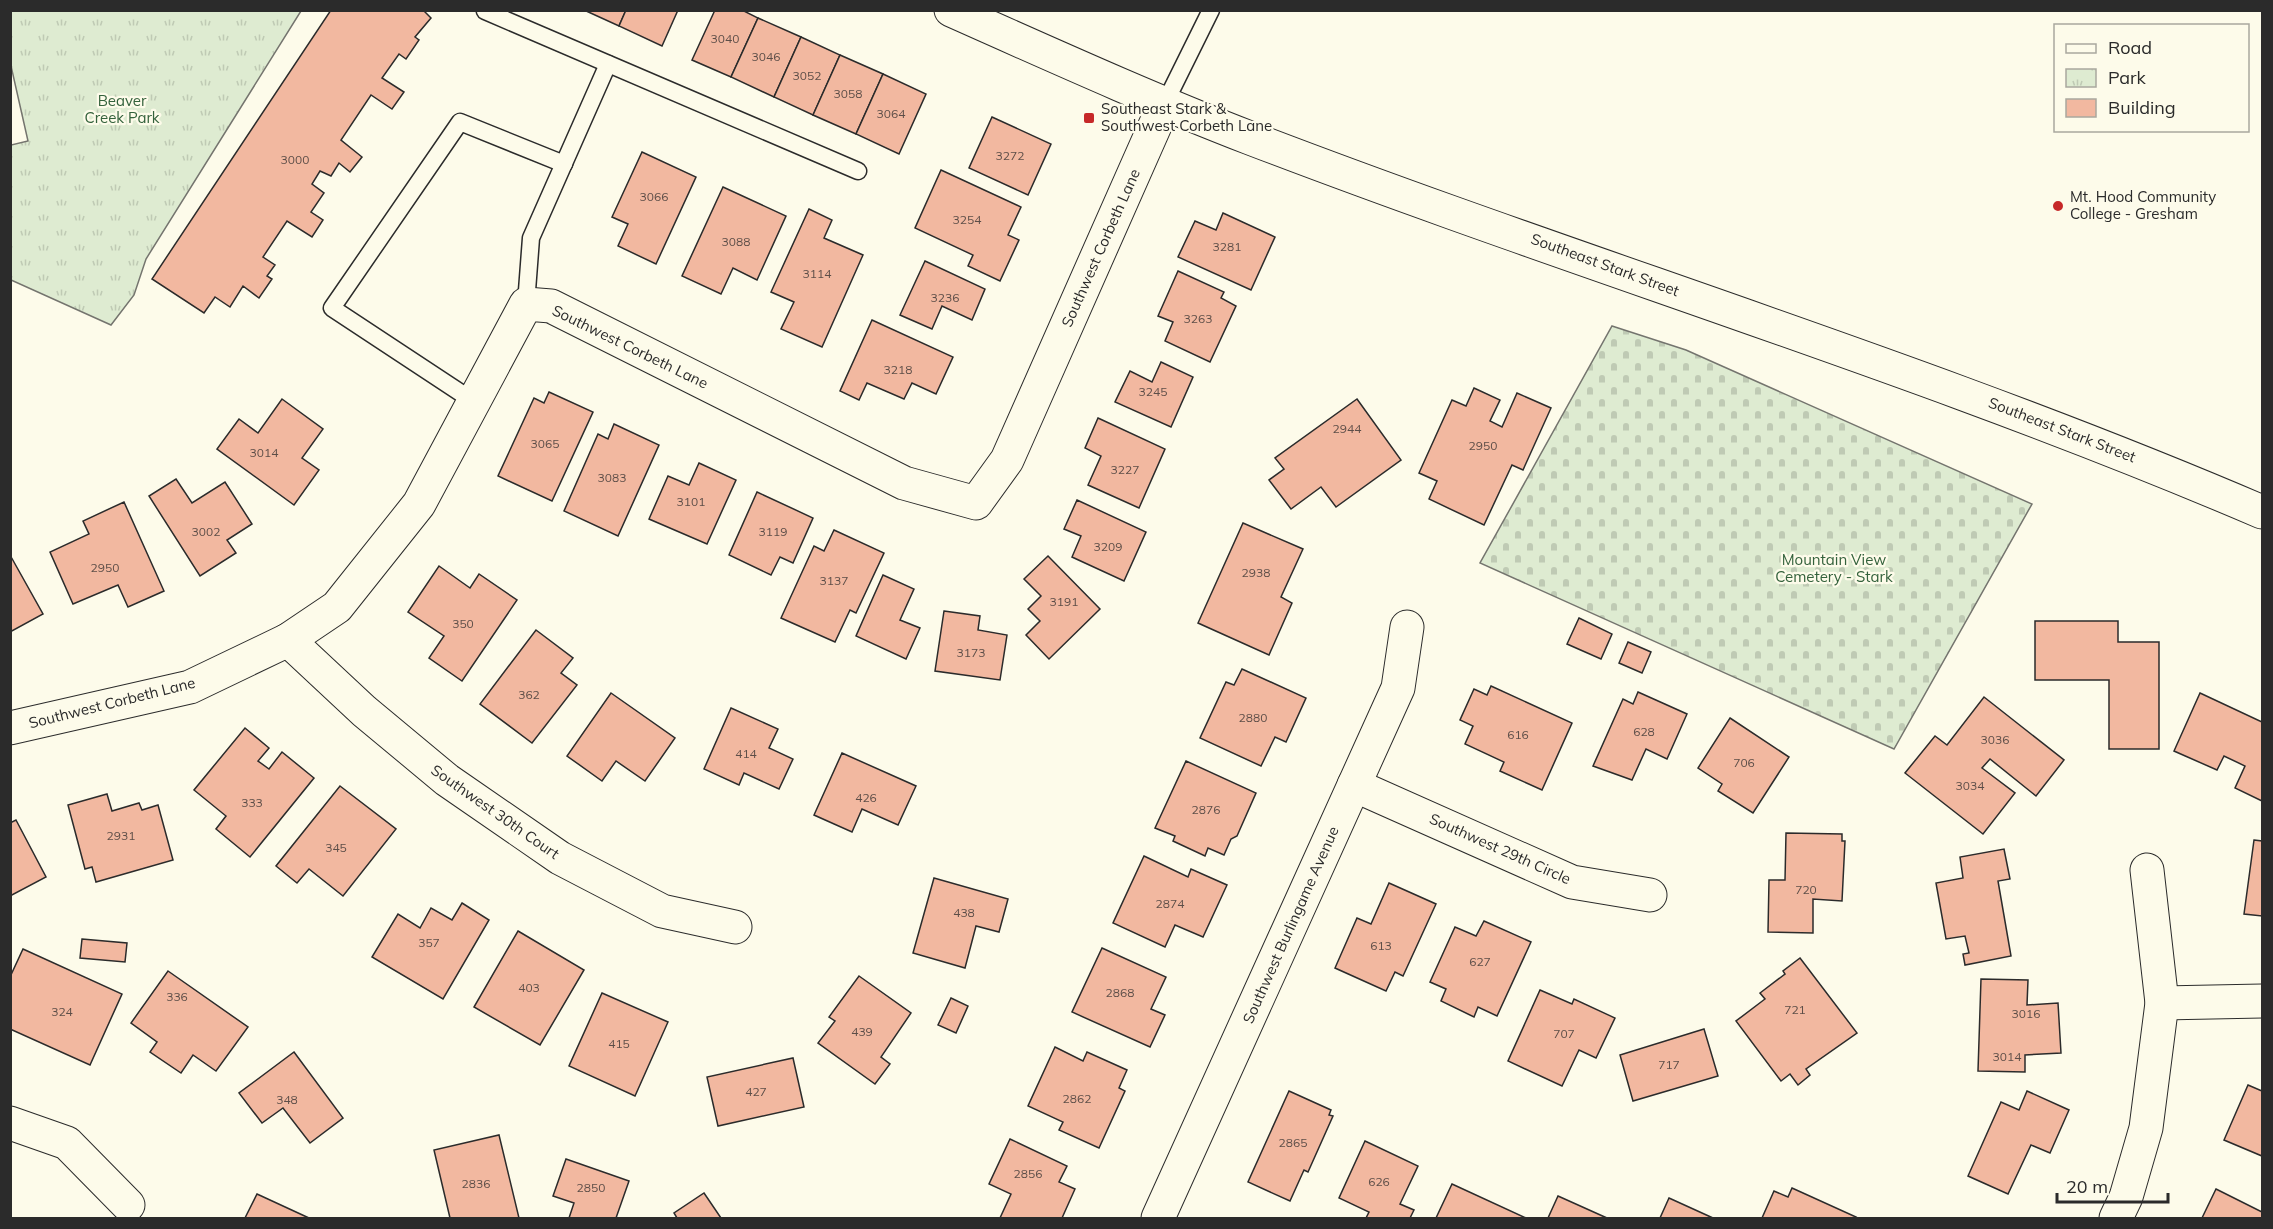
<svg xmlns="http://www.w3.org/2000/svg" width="2273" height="1229" viewBox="0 0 2273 1229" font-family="Mulish,sans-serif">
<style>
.cemetery{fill:url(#cemetery-stones);stroke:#74746e;stroke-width:1.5}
.park{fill:url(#park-tufts);stroke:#74746e;stroke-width:1.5}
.building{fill:#f2b8a0;stroke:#2b2b2b;stroke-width:1.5}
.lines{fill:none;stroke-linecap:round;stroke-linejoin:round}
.lane-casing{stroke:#2b2b2b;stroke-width:19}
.street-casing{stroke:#2b2b2b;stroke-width:35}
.secondary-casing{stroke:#2b2b2b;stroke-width:35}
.lane{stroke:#fdfbea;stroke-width:16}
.street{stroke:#fdfbea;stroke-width:33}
.secondary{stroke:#fdfbea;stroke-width:33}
.poi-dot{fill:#c62828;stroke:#fdfbea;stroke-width:2}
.labels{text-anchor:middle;stroke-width:4.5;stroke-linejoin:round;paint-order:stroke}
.number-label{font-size:12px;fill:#5d4e48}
.park-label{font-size:15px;fill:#34623c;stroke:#fdfbea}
.poi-label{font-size:15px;fill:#2b2b2b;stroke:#fdfbea;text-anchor:start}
.street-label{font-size:15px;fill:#2b2b2b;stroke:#fdfbea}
</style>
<defs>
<pattern id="cemetery-stones" width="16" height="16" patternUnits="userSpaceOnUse" patternTransform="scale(1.5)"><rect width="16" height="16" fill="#deebd1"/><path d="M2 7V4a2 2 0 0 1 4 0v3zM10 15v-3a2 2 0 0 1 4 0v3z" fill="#bfcab4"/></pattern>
<pattern id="park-tufts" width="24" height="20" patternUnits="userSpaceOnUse" patternTransform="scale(1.5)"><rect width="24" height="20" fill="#deebd1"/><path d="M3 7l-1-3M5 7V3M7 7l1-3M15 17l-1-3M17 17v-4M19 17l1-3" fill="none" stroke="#bfcab4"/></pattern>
</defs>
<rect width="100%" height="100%" fill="#fdfbea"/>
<polygon class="cemetery" points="1612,326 1686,350 2032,504 1894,749 1480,563"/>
<polygon class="park" points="11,10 301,11 146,259 134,295 111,325 11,280 11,145 28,141 11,66"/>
<g class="building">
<polygon points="331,10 423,10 431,18 415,37 419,40 406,59 399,54 382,78 404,92 392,109 371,95 341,140 362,157 350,172 339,163 331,176 320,171 312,184 324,193 311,212 323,220 312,237 287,221 263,257 275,265 267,276 272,279 259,298 243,286 230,307 215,297 204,313 152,279"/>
<polygon points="584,10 626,10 619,26"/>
<polygon points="626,10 678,10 662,46 619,26"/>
<polygon points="715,10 742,10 758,18 731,77 692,60"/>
<polygon points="758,18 801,37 774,97 731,77"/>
<polygon points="801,37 840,55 813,115 774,97"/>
<polygon points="840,55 883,74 856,134 813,115"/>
<polygon points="883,74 926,94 899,154 856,134"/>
<polygon points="992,117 1051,144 1028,195 969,168"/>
<polygon points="642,152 696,177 656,264 618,246 628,224 612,217"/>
<polygon points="941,170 1021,207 1008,235 1019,240 1000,281 968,266 973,255 915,228"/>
<polygon points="723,187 786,216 757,280 733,268 721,294 682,276"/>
<polygon points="809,209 832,220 824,238 863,255 822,347 781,329 794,302 771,292"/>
<polygon points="1223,213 1275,237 1251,290 1178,257 1195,221 1216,230"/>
<polygon points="925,261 985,289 972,320 942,306 932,329 900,315"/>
<polygon points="1178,271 1224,292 1221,298 1236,306 1210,362 1165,341 1173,322 1158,316"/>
<polygon points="872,320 953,357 936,394 912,383 904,399 867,383 859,400 840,391"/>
<polygon points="1161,362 1193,377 1171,427 1115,402 1130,371 1152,382"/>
<polygon points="1474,388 1500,400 1490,421 1502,427 1517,393 1551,408 1523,470 1512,465 1484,525 1429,499 1437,481 1419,473 1452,400 1466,406"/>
<polygon points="549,392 593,412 552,501 498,476 534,398 544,403"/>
<polygon points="282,399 323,429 302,458 319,470 294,505 217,449 239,419 258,433"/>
<polygon points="1357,399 1401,460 1336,507 1321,487 1291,509 1269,480 1284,469 1275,458"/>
<polygon points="1098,418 1165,449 1139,508 1088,485 1101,456 1085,448"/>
<polygon points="614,424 659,445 618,536 564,511 598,434 608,439"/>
<polygon points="699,463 736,480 707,544 649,519 668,476 689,485"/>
<polygon points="176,479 192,503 225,482 252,524 227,540 236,553 200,576 149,496"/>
<polygon points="757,492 813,518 793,563 780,557 771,575 729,555"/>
<polygon points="1077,500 1146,532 1124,581 1072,557 1081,536 1064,529"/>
<polygon points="124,502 164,591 128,607 118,585 73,604 50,552 89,534 83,521"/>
<polygon points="1243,523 1303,549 1281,597 1292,603 1269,655 1198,623"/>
<polygon points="834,530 884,553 856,613 850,610 835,642 781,618 814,546 824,551"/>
<polygon points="10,555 43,614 10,632"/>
<polygon points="1048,556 1100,609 1049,659 1026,635 1040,621 1028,609 1041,596 1024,579"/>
<polygon points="439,566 470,588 479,574 517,600 462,681 429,658 444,636 408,612"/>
<polygon points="883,575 914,589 900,620 920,628 906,659 856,636"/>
<polygon points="944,611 980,616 978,630 1007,635 1000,680 935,671"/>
<polygon points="1579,618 1612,634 1601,659 1567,644"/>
<polygon points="2035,621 2118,621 2118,642 2159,642 2159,749 2109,749 2109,680 2035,680"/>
<polygon points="536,630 573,658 561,673 577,685 532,743 480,704"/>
<polygon points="1628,642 1651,652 1642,673 1619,663"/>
<polygon points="1242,669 1306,698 1286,742 1275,737 1261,766 1200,738 1226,682 1234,685"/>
<polygon points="1491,686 1572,723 1542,790 1500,771 1504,762 1465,744 1473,726 1460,720 1474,689 1487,695"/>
<polygon points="1638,692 1687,714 1667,759 1646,749 1632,780 1593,766 1623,699 1633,704"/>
<polygon points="611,693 675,738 645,781 616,761 602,781 567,756"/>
<polygon points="2200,693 2262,722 2262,801 2235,788 2245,766 2224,756 2217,770 2174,751"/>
<polygon points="1984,697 2064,760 2036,796 1990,759 1982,768 2015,793 1983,834 1905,773 1935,736 1947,745"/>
<polygon points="731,708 778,729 769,748 793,759 779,789 744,773 739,785 704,769"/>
<polygon points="1730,718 1789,757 1753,813 1718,791 1722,784 1698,768"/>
<polygon points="245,728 269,748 258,761 269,769 282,752 314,778 250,857 216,829 226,816 194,790"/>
<polygon points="842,753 916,786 898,825 862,809 852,832 814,815"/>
<polygon points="1186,761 1256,793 1237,836 1231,839 1224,855 1208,848 1205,856 1173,841 1175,836 1155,828"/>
<polygon points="340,786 396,829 343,896 309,869 297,883 276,866"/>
<polygon points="107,794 112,811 139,803 142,810 158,805 173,860 96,882 92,867 85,869 68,805"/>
<polygon points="16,820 46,877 10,896 10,823"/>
<polygon points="1786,833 1842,834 1842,841 1845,841 1842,901 1813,899 1813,933 1768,932 1769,880 1785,880"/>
<polygon points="2254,840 2262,841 2262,916 2244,914"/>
<polygon points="2004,849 2010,879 1998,881 2011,956 1965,965 1963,954 1969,953 1965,936 1946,939 1936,883 1963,878 1960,857"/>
<polygon points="1144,856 1188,877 1191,869 1227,885 1203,937 1175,925 1165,947 1113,923"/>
<polygon points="934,878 1008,899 999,932 976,926 965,968 913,953"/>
<polygon points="1389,883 1436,904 1403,976 1395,972 1386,991 1335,968 1357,918 1371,924"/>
<polygon points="462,903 489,920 443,999 372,957 398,914 420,928 431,908 452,920"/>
<polygon points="1484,921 1531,942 1497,1016 1478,1007 1474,1017 1441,1001 1446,989 1430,982 1455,927 1476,936"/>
<polygon points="518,931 584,970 540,1045 474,1007"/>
<polygon points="82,939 127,943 125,962 80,958"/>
<polygon points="1102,948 1166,977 1151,1009 1165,1015 1150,1047 1072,1012"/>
<polygon points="23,949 122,994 90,1065 10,1029 10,977"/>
<polygon points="1800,958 1857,1033 1806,1069 1810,1075 1798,1085 1790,1074 1781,1081 1736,1021 1765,999 1760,993 1785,974 1783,971"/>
<polygon points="168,971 248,1027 216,1071 193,1055 181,1073 150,1052 157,1042 131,1023"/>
<polygon points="859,976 911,1013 881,1057 890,1064 875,1084 818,1043 835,1021 829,1017"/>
<polygon points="1981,979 2028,980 2027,1005 2058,1003 2061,1053 2025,1055 2025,1072 1978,1071"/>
<polygon points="1540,990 1572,1004 1574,999 1615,1018 1596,1058 1579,1050 1562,1086 1508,1061"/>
<polygon points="602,993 668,1022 635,1096 569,1066"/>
<polygon points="951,998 968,1006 956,1033 938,1025"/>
<polygon points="1704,1029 1718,1076 1633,1101 1620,1055"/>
<polygon points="1055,1047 1083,1061 1087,1052 1127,1070 1119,1088 1125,1091 1099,1148 1059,1130 1063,1122 1028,1106"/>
<polygon points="294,1052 343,1118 310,1143 283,1108 262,1123 239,1093"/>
<polygon points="793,1058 804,1107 718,1126 707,1077"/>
<polygon points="2248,1085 2262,1091 2262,1156 2224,1140"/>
<polygon points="1289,1091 1331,1110 1329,1115 1333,1116 1308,1172 1304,1170 1290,1201 1248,1182"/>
<polygon points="2027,1091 2069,1110 2050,1153 2031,1145 2008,1194 1968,1176 2001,1102 2019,1110"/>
<polygon points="499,1135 519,1218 450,1218 434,1150"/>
<polygon points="1010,1139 1067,1166 1059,1182 1075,1189 1062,1218 1000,1218 1011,1194 989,1184"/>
<polygon points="1365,1141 1418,1166 1400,1204 1414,1210 1410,1218 1366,1218 1369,1212 1339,1198"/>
<polygon points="566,1159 629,1181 616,1218 569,1218 574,1203 553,1196"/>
<polygon points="1452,1184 1526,1218 1436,1218"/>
<polygon points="1792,1188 1856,1217 1855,1218 1762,1218 1774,1191 1788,1197"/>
<polygon points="2216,1189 2262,1212 2262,1218 2202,1218"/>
<polygon points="704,1193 721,1218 677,1218 674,1213"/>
<polygon points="257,1194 309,1218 245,1218"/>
<polygon points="1558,1196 1607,1218 1548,1218"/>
<polygon points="1669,1198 1713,1218 1660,1218"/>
</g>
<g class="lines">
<defs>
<g id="lane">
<polyline points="485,11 858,171"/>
<polyline points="1165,103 1211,10"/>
<polyline points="526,304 531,238 608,64"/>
<polyline points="473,401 332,308 460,122 564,164"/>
</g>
<g id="street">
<polyline points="288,640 364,711 447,780 560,858 662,911 735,927"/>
<polyline points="10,728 190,687 288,640 337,607 419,504 526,304 551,306 904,483 976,503 1007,460 1165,103"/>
<polyline points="1354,785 1572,882 1650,895"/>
<polyline points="2162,1003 2262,1001"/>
<polyline points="10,1123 67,1143 128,1205"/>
<polyline points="1158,1218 1398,688 1407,627"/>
<polyline points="2116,1218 2126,1197 2146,1128 2162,1003 2147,870"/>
</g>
<path id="secondary" d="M951 10C1050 54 1149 99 1250 138 1586 267 1931 370 2262 512"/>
</defs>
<use href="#lane" class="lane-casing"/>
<use href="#street" class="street-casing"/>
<use href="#secondary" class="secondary-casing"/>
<use href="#lane" class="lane"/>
<use href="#street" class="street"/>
<use href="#secondary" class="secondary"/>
</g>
<g class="poi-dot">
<rect x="1083" y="112" width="12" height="12" rx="3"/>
<circle cx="2058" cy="206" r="6"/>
</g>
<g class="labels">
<g class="number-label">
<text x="725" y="43">3040</text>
<text x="766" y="61">3046</text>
<text x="807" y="80">3052</text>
<text x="848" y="98">3058</text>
<text x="891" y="118">3064</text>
<text x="1010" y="160">3272</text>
<text x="295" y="164">3000</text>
<text x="654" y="201">3066</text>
<text x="967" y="224">3254</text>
<text x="736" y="246">3088</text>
<text x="1227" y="251">3281</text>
<text x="817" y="278">3114</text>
<text x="945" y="302">3236</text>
<text x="1198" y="323">3263</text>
<text x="898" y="374">3218</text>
<text x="1153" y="396">3245</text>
<text x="1347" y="433">2944</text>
<text x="545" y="448">3065</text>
<text x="1483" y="450">2950</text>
<text x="264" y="457">3014</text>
<text x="1125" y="474">3227</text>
<text x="612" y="482">3083</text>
<text x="691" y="506">3101</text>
<text x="206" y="536">3002</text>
<text x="773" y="536">3119</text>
<text x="1108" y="551">3209</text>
<text x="105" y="572">2950</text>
<text x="1256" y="577">2938</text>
<text x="834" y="585">3137</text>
<text x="1064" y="606">3191</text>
<text x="463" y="628">350</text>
<text x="971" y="657">3173</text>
<text x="529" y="699">362</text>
<text x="1253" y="722">2880</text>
<text x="1644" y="736">628</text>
<text x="1518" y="739">616</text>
<text x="1995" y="744">3036</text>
<text x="746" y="758">414</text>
<text x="1744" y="767">706</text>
<text x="1970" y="790">3034</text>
<text x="866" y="802">426</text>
<text x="252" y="807">333</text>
<text x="1206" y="814">2876</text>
<text x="121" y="840">2931</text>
<text x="336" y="852">345</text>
<text x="1806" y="894">720</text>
<text x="1170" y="908">2874</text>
<text x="964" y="917">438</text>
<text x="429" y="947">357</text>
<text x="1381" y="950">613</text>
<text x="1480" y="966">627</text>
<text x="529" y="992">403</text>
<text x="1120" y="997">2868</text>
<text x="177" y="1001">336</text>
<text x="1795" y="1014">721</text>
<text x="62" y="1016">324</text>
<text x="2026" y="1018">3016</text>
<text x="862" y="1036">439</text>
<text x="1564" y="1038">707</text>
<text x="619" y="1048">415</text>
<text x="2007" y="1061">3014</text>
<text x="1669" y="1069">717</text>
<text x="756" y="1096">427</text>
<text x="1077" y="1103">2862</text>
<text x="287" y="1104">348</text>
<text x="1293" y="1147">2865</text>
<text x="1028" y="1178">2856</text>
<text x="1379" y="1186">626</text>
<text x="476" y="1188">2836</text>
<text x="591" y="1192">2850</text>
</g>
<g class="park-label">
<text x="122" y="106">Beaver<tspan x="122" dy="17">Creek Park</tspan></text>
<text x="1834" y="565">Mountain View<tspan x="1834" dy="17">Cemetery - Stark</tspan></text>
</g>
<g class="poi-label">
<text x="1101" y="114">Southeast Stark &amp;<tspan x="1101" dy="17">Southwest Corbeth Lane</tspan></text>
<text x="2070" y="202">Mt. Hood Community<tspan x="2070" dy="17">College - Gresham</tspan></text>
</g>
<g class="street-label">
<text transform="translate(1101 248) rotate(-66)" y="5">Southwest Corbeth Lane</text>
<text transform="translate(1605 265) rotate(20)" y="5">Southeast Stark Street</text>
<text transform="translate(630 347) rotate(26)" y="5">Southwest Corbeth Lane</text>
<text transform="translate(2062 430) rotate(21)" y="5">Southeast Stark Street</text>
<text transform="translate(112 703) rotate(-14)" y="5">Southwest Corbeth Lane</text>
<text transform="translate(495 812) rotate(35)" y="5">Southwest 30th Court</text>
<text transform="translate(1500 849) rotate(24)" y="5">Southwest 29th Circle</text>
<text transform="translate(1291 925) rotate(-66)" y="5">Southwest Burlingame Avenue</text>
</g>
</g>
<rect width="2273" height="1229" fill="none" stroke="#2b2b2b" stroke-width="24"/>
<rect x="2054" y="24" width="195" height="108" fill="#fdfbea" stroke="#a9a89e" stroke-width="1.5"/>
<rect x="2066" y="44" width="30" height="9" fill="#fdfbea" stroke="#a9a89e" stroke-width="1.5"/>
<text x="2108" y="54" font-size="18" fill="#2b2b2b">Road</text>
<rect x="2066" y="69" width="30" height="18" fill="url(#park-tufts)" stroke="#a9a89e" stroke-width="1.5"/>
<text x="2108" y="84" font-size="18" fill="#2b2b2b">Park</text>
<rect x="2066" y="99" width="30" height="18" fill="#f2b8a0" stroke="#a9a89e" stroke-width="1.5"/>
<text x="2108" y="114" font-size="18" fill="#2b2b2b">Building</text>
<path d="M2057 1193v9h111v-9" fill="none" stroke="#2b2b2b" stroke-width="3"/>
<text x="2066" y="1193" font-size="18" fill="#2b2b2b" stroke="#fdfbea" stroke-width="4.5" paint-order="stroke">20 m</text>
</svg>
